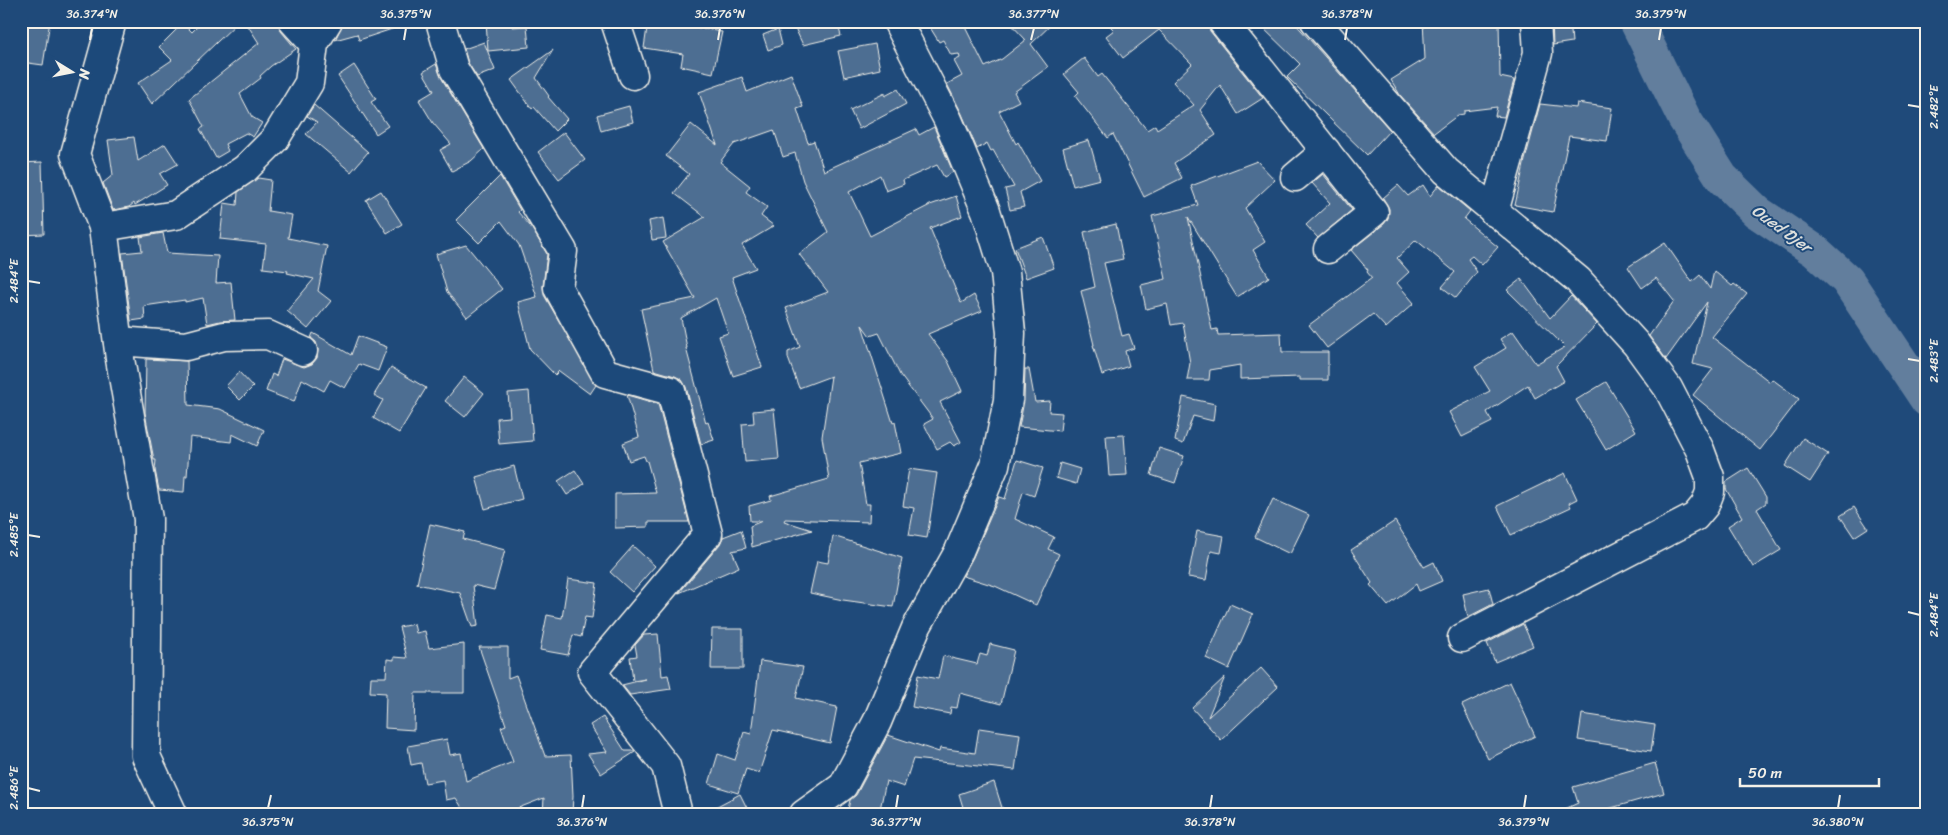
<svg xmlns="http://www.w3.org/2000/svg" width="1948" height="835" viewBox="0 0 1948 835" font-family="Sriracha,sans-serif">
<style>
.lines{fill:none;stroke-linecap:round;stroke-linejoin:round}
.river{stroke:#627e9d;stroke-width:34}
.building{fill:#4d6e92;stroke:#f4f1e8}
.minor-casing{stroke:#f4f1e8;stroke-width:31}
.minor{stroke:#1f4a7a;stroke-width:28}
.ticks{fill:none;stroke:#f4f1e8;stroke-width:2}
.labels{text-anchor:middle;stroke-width:4;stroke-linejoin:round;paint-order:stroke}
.water-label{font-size:16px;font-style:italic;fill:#dee0dd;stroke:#1f4a7a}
.neatline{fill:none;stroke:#f4f1e8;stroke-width:2}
.ticks-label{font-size:12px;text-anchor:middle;fill:#f4f1e8}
</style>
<rect width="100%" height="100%" fill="#1f4a7a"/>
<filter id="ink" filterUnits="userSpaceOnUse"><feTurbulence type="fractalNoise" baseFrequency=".02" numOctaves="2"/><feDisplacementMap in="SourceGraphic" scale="10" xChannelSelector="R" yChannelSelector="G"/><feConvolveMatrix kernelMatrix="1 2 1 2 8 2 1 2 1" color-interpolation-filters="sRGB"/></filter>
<g filter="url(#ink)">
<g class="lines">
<polyline class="river" points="1636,21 1684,118 1722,178 1757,212 1815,251 1847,280 1927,400"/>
</g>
<g class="building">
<polygon points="21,21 50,21 43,65 21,62"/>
<polygon points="203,21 239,21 152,104 138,83 172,60 159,47 183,23 192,32"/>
<polygon points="245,21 278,21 281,31 296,49 271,66 260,76 261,78 240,94 252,117 262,123 253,137 246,133 225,144 228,151 216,158 200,129 204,127 189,99 259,43"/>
<polygon points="344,21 403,21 404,25 359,40 357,34 335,40"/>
<polygon points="486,21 511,21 512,27 527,26 529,47 488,51"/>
<polygon points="648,21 689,26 722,32 713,73 681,66 683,54 644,48"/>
<polygon points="819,21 837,21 841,36 803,45 795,28"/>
<polygon points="926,21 962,21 985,67 1002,59 1026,40 1008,21 1055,21 1031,44 1048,67 1014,92 1019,101 999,111 1016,144 1018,142 1040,181 1020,192 1024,207 1010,210 1005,189 1014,187 993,150 991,151 987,143 977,149 962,114 947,84 962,76 954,61 960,58 959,54 951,55 943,40 939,42"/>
<polygon points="1105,21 1183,21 1190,29 1196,21 1207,21 1210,31 1263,98 1238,114 1220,85 1200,110 1216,135 1174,163 1182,178 1144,197 1113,134 1108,138 1075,96 1079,92 1064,74 1084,58 1098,77 1102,74 1147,130 1155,125 1157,129 1194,105 1173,82 1192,64 1159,30 1123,58 1106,36 1114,30"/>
<polygon points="1256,21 1293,21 1390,130 1367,155 1287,77 1300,64"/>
<polygon points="1423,21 1499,21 1500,77 1514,80 1504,117 1495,116 1497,107 1464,111 1464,114 1458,115 1434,133 1400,95 1391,80 1425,59"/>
<polygon points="1552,21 1570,21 1572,42 1553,45"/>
<polygon points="778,29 782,45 768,50 763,35"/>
<polygon points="484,42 495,70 477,77 468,63 464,49"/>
<polygon points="875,44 880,69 844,77 838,51"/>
<polygon points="553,50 536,78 549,96 548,97 567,119 555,131 534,107 532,109 511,80"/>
<polygon points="436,64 441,77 484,149 471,161 452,171 440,150 451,144 433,123 419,100 434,91 423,72"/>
<polygon points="354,65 376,99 371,102 388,126 376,134 338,76"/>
<polygon points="791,74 803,107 797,109 808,143 814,141 824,171 916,129 919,135 934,127 953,172 944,177 937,165 903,180 904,184 886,191 880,175 849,192 870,236 930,205 956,196 962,216 930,228 961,303 974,295 982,311 928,334 948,361 962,391 940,402 961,442 954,446 950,442 937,449 924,424 933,419 900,375 879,333 870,336 862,325 893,423 895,422 901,453 859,463 866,504 870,504 869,522 785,519 784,521 812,530 752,547 750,526 762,521 750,521 749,506 771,500 770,496 829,479 822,437 831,376 799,388 788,358 788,352 800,347 786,308 828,292 799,254 828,232 803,181 795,153 783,157 774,130 734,144 720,162 750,186 746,192 767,207 761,216 774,226 742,245 756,268 732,277 762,367 733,376 719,336 728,333 716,298 681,318 687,348 686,348 706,423 708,422 714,440 701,444 686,387 682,380 675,376 654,370 641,309 695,298 663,242 705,217 674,193 689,174 666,156 691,124 717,145 699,92 742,77 747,92"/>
<polygon points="898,89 906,104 859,129 850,110 885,93 885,96"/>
<polygon points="1577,103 1612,108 1607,141 1569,136 1553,212 1515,205 1525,160 1540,104 1576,108"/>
<polygon points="314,105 368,152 351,172 306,134 317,122 307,116"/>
<polygon points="629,106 633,122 601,131 597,115"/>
<polygon points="564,132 585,160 559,179 538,152"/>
<polygon points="134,137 138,161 165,144 178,164 160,174 167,185 135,205 134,203 129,207 113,210 103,183 113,175 108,140"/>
<polygon points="1089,140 1100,179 1073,186 1063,148"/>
<polygon points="1257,161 1275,180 1245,208 1265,242 1253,250 1269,277 1237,297 1188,217 1212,330 1217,329 1218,335 1281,333 1282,352 1328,352 1328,380 1300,380 1300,377 1240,379 1240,365 1210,370 1209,380 1187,380 1190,363 1183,323 1171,325 1167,304 1146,309 1141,285 1166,279 1152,216 1198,205 1191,186"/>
<polygon points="42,162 44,234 21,235 21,163"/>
<polygon points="1323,174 1352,210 1318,238 1306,225 1330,203 1312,183"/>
<polygon points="500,176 520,210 518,212 531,227 547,254 543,286 544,295 596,385 590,394 559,371 555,375 530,349 518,302 537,297 519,245 501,221 479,243 456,220"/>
<polygon points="258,178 271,180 268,211 292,215 288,238 327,246 318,291 331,301 308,329 287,311 314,279 287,273 288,271 263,268 266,244 220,239 224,203 237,205 238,192"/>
<polygon points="1398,185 1408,196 1423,185 1430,196 1439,185 1470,211 1464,219 1498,247 1482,265 1472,256 1468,259 1477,272 1456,298 1442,287 1455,272 1416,240 1397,258 1409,272 1397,283 1414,303 1386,328 1373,314 1327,348 1309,325 1372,278 1367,272 1368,270 1351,250 1384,224 1388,218 1389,209 1383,198"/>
<polygon points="381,191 402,224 387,233 366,200"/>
<polygon points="663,218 666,238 652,240 649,221"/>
<polygon points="1116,224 1123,259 1104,263 1122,336 1129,334 1134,348 1125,351 1129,366 1102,375 1093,345 1094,345 1081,291 1095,287 1084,232"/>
<polygon points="163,233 167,253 218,256 216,283 231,282 235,320 220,321 207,324 203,298 185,302 185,300 144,306 145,319 131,321 122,253 142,251 140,237"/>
<polygon points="1043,237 1054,268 1026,278 1015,248"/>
<polygon points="1665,243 1692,282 1700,275 1710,289 1714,271 1732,286 1734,284 1747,294 1712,337 1770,382 1772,379 1799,399 1760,450 1693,395 1713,369 1693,364 1707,302 1666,359 1649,336 1674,301 1656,278 1642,288 1628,267"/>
<polygon points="466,245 502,289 467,317 447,292 436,254"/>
<polygon points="1521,279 1550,318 1571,296 1597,324 1556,366 1564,381 1535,398 1528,385 1487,412 1492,422 1462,437 1449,412 1490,391 1475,367 1506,348 1500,339 1513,331 1536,364 1565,347 1507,290"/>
<polygon points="313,333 351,355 358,336 387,347 378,371 359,364 345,388 330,380 324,391 302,379 294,402 266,391 272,374 276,376 282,359 304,367 312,364 317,358 318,349 316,342 311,338"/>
<polygon points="146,359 187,361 188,405 220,409 264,430 257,446 232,434 231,442 190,437 187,476 185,476 184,492 159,490 155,470 156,460 154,460 145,413"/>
<polygon points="391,367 426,388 399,433 373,418 383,400 374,395"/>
<polygon points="1025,369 1029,369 1035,402 1050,401 1049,412 1062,413 1060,431 1019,427 1024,401"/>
<polygon points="239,372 253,387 240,400 226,386"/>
<polygon points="464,377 484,393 465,417 445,401"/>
<polygon points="1606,382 1636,431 1606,450 1576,400"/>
<polygon points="529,391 533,441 499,444 497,418 510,417 508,393"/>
<polygon points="627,395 658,404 689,522 648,522 648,527 615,528 615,494 656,493 647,461 646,461 644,456 629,461 623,443 639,437"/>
<polygon points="1183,397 1215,404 1213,421 1193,416 1183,444 1175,441"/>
<polygon points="774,409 779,459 745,462 742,424 754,423 753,411"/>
<polygon points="1124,435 1127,475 1109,476 1106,436"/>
<polygon points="1803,438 1828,454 1810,482 1785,466"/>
<polygon points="1159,448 1184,456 1175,483 1151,475"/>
<polygon points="1017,460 1043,468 1034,496 1023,492 1015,519 1054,537 1048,549 1059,554 1036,605 995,586 963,576 973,557 999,497 1005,499"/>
<polygon points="1060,463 1080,469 1076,484 1056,478"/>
<polygon points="514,466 522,499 485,509 476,477"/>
<polygon points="1748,468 1766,497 1766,503 1757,509 1781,550 1753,567 1728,526 1742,517 1726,489 1726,482"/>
<polygon points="909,469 937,473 927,538 909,535 914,508 903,506"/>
<polygon points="575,470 584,484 567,495 558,481"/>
<polygon points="1565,473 1577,499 1569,503 1571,507 1511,535 1497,506"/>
<polygon points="1273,499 1309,515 1290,554 1255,537"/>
<polygon points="1854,507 1868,528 1854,537 1840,516"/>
<polygon points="1395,521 1424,567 1434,562 1442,581 1419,591 1416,584 1388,606 1370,585 1372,583 1351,550"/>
<polygon points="430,524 465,532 463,539 505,550 494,590 473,585 478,626 472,627 460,593 417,584"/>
<polygon points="741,530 746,548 732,551 739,567 679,593 720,544 723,537"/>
<polygon points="1197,531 1224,536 1221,553 1211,551 1206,580 1188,577"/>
<polygon points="833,536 902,558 893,607 843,600 810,593 817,561 828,563"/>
<polygon points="633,546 655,566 632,592 610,572"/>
<polygon points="568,579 597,583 592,618 585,617 581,637 573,635 568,655 540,650 547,615 562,618"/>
<polygon points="1489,588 1493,604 1468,617 1463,594"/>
<polygon points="1230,604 1253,614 1229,669 1206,658"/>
<polygon points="414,624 416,633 425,631 429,648 464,644 464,693 415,693 414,730 385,728 386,693 370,692 371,677 386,677 387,659 394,660 394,657 407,658 399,627"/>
<polygon points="1523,624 1533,646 1495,662 1487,643"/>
<polygon points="712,629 743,629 743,669 711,669"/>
<polygon points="658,634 662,676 668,675 671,689 630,695 622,685 646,679 633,681 630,657 637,656 635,645 644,635"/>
<polygon points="990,644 1014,650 1001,704 960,693 957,708 951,707 950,714 912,707 918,675 938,679 943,656 977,664 980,654 987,656"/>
<polygon points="479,647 508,647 508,678 516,675 545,756 571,755 573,796 572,814 543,814 544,798 503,814 466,814 456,798 446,800 443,780 425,783 421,763 411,765 408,746 447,739 450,755 461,753 466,781 513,762 501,727 506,725"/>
<polygon points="760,661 803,667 796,698 837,707 830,743 773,730 759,773 746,769 738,793 709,784 718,754 735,760 744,732 751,734"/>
<polygon points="1261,668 1278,687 1221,740 1192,708 1225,677 1208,717"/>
<polygon points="1510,682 1535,736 1488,759 1462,705"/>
<polygon points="1582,714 1655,725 1651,751 1578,740"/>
<polygon points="603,717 625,751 634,751 635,752 601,774 588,754 607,752 590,725"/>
<polygon points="979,728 1020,734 1015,770 913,759 904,787 886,781 879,814 847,814 850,800 856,795 888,735 939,752 940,748 975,753"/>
<polygon points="1655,763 1664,793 1590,814 1554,814 1578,803 1573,787"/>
<polygon points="994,782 1004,814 965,814 959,794"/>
<polygon points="740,794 750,814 702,814"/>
</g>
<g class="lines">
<defs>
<g id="minor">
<polyline points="112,21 75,154 103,227 120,359 148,519 146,756 173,814"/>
<polyline points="293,21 314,44"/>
<polyline points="440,21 454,69 563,251 558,288 605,373 671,391 708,534 592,672 666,766 678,814"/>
<polyline points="615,21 633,75"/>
<polyline points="1222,21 1374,212 1328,249"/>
<polyline points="1315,21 1446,171 1578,280 1636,344 1668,388 1700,450 1710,477 1710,492 1705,505 1695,517 1462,638"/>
<polyline points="1295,177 1326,151"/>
<polyline points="1494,212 1538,53 1536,21"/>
<polyline points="103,227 176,215 245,169 275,139 309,83 314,44 328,21"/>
<polyline points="118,341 186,346 224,336 268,335 303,351"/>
<polyline points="804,814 843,786 877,722 916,628 959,551 995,465 1008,400 1011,333 1005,272 986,211 948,120 897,21"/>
</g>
</defs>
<use href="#minor" class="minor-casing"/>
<use href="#minor" class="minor"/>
</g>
</g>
<path class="ticks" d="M90 40 92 28M404 40 406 28M718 40 720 28M1031 40 1034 28M1345 40 1347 28M1659 40 1661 28M1908 105 1920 107M28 281 40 283M1908 359 1920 361M28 535 40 537M1908 612 1920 615M28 788 40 791M268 808 271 795M582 808 584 795M896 808 898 795M1210 808 1212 795M1524 808 1526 795M1838 808 1840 795"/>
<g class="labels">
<g class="water-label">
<text transform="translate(1782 228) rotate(36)" y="6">Oued Djer</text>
</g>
</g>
<rect width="1948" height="835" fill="none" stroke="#1f4a7a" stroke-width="55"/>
<g transform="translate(72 72) rotate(100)" stroke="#1f4a7a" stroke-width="4" paint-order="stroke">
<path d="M0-4L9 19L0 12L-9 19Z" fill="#f4f1e8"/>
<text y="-8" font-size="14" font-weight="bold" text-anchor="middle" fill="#f4f1e8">N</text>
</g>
<path d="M1740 778v8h139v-8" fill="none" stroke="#f4f1e8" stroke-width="2.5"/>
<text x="1748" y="778" font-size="15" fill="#f4f1e8" stroke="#1f4a7a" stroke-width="4" paint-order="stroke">50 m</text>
<rect x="28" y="28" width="1892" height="780" class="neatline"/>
<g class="ticks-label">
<text x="92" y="18">36.374°N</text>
<text x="406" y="18">36.375°N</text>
<text x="720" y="18">36.376°N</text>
<text x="1034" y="18">36.377°N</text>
<text x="1347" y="18">36.378°N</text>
<text x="1661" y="18">36.379°N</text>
<text transform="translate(1934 107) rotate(-90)" y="4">2.482°E</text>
<text transform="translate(14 281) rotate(-90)" y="4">2.484°E</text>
<text transform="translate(1934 361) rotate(-90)" y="4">2.483°E</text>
<text transform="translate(14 535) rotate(-90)" y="4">2.485°E</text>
<text transform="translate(1934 615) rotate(-90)" y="4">2.484°E</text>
<text transform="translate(14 788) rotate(-90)" y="4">2.486°E</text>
<text x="268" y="826">36.375°N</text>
<text x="582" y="826">36.376°N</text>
<text x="896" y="826">36.377°N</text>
<text x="1210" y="826">36.378°N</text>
<text x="1524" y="826">36.379°N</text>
<text x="1838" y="826">36.380°N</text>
</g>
</svg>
